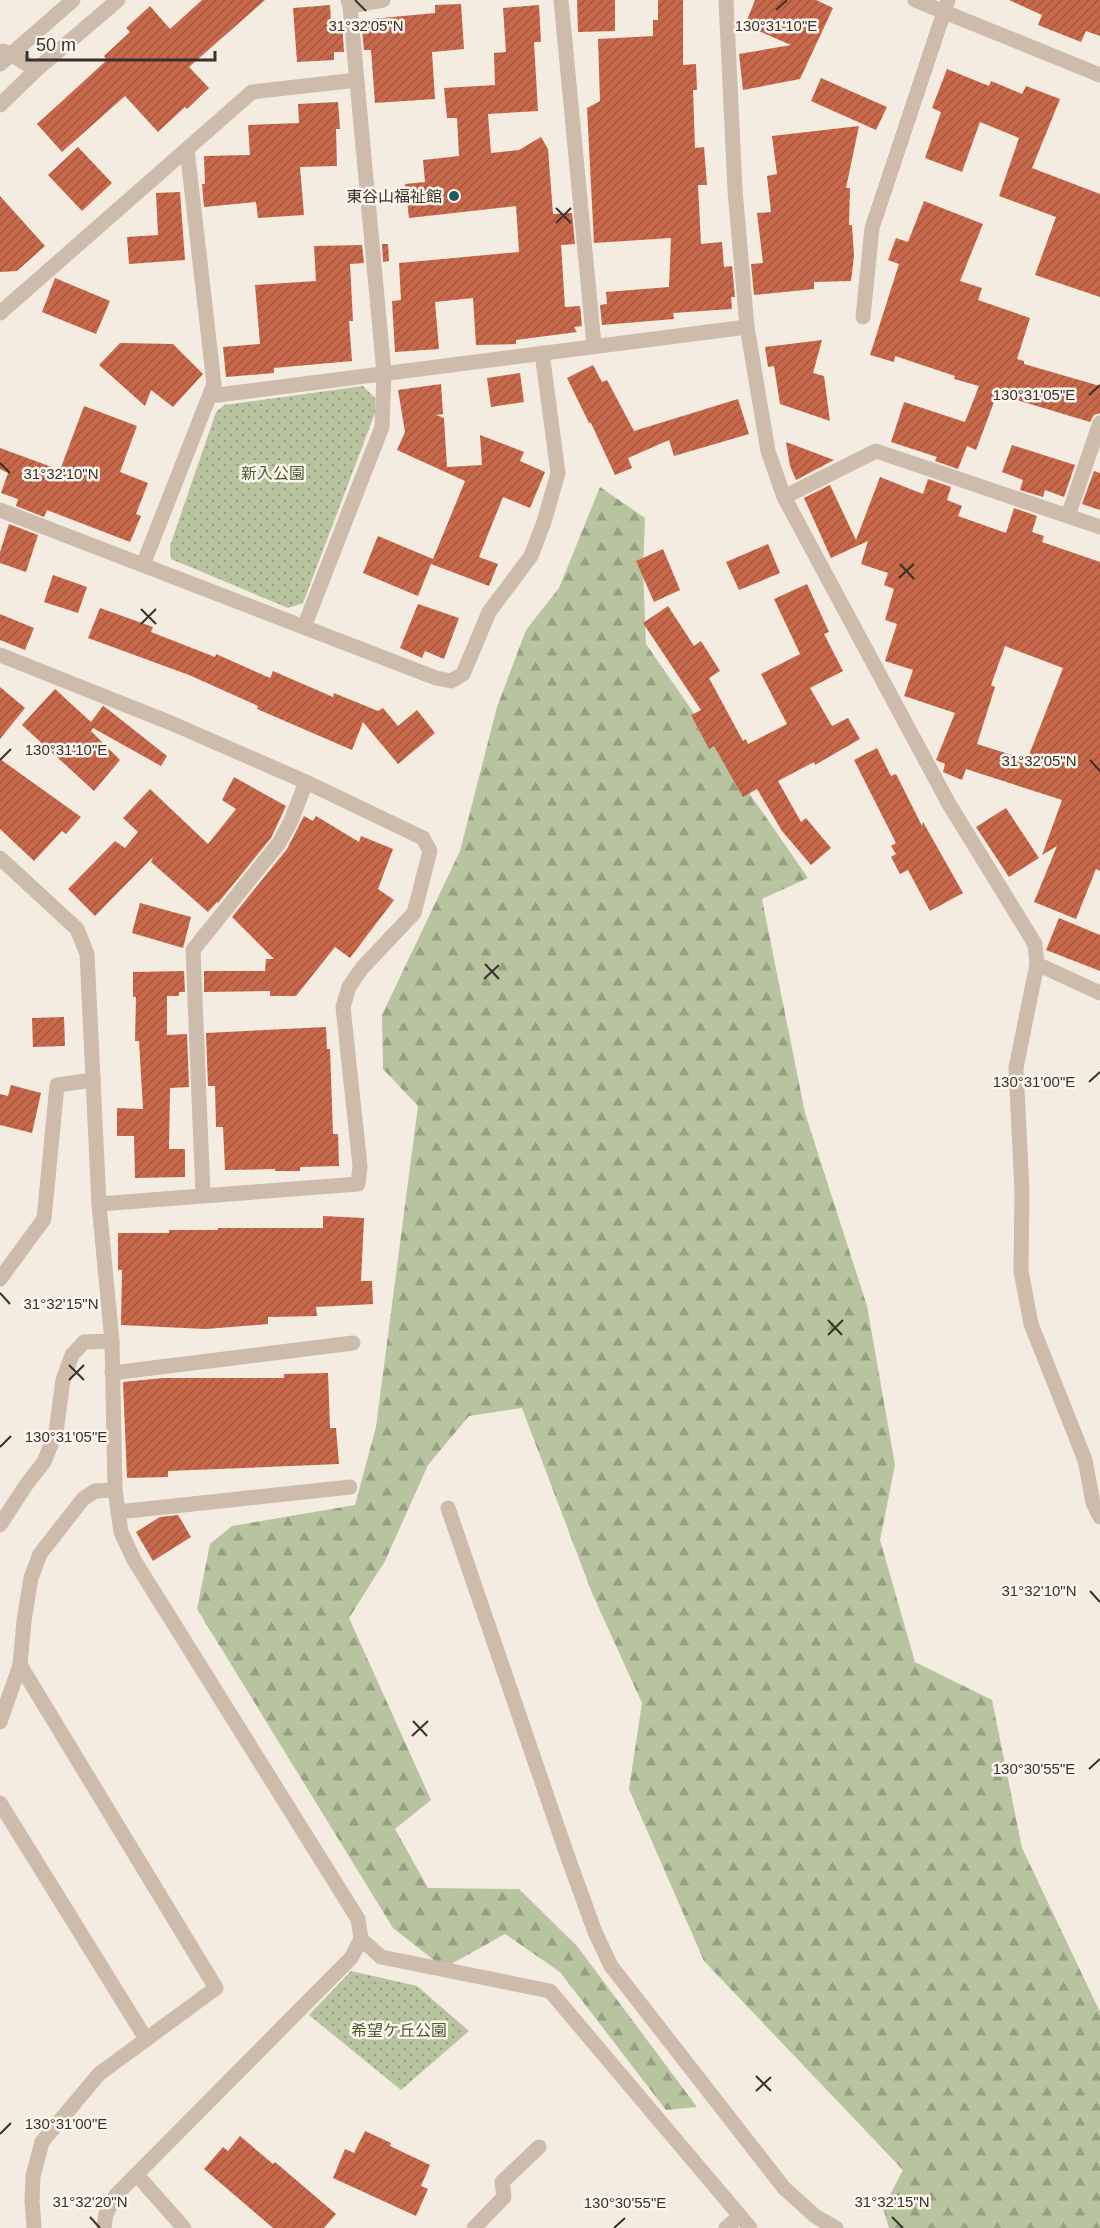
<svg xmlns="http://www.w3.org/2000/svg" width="1100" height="2228" viewBox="0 0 1100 2228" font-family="Arial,'Noto Sans JP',sans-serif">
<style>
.forest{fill:url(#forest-firs)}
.park{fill:url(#park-dots)}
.building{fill:url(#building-hatch);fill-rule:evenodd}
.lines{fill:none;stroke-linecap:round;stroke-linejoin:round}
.minor{stroke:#cdbbac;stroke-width:15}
.ticks{fill:none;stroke:#3b302b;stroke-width:2}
.poi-dot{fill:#1f5a5e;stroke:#fbf5ee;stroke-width:2}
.labels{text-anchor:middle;stroke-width:5;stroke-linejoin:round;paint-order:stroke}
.poi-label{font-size:16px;fill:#3b302b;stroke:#fbf5ee;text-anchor:end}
.park-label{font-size:16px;fill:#4a5a2e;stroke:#fbf5ee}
.ticks-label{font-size:15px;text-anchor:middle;fill:#3b302b;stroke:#fbf5ee;stroke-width:5;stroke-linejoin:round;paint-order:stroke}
</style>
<defs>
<pattern id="forest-firs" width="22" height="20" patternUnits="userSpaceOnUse" patternTransform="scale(1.5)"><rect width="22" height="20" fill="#b8c4a0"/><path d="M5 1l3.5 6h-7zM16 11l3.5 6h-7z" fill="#97a083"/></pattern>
<pattern id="park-dots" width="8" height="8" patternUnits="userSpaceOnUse" patternTransform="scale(1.5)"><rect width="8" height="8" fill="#b8c4a0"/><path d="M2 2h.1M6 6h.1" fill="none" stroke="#97a083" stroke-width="1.8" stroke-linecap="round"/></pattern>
<pattern id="building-hatch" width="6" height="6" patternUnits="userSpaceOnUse" patternTransform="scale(1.5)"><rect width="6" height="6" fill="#c8694b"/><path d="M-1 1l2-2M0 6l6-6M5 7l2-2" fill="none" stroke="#a4573f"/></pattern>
</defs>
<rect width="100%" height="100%" fill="#f4ebe1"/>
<polygon class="forest" points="600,487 645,518 643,569 646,644 808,878 762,899 805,1113 867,1306 895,1465 880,1540 915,1662 992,1700 1022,1848 1100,2012 1100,2228 889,2228 883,2208 903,2170 704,1961 629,1789 642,1703 592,1593 522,1408 469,1416 428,1465 385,1561 349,1618 431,1800 395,1829 428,1888 519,1889 577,1946 697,2107 666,2110 560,1972 505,1934 444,1968 393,1928 197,1609 210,1544 232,1526 355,1505 376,1427 418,1106 383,1069 382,1015 460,851 497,707 526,630 559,588"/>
<g class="park">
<polygon points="363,386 375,398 375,413 303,603 288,608 171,559 170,546 216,412 224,405"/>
<polygon points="351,1971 417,1986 469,2031 401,2090 309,2015"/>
</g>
<g class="building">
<polygon points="202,0 265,0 189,67 209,88 187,109 185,107 158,132 125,96 62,152 37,124 107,60 104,56 130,32 126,28 150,6 170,29"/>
<polygon points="577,0 615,0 615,31 578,32"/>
<polygon points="658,0 683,0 683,65 696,64 697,90 693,90 695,148 704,147 707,185 698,185 701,244 722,242 724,267 732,266 735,297 731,297 732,309 673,313 674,319 602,325 600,305 607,304 606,292 669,287 671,238 594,243 587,108 600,101 598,39 653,36 653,20 658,20"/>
<polygon points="755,0 816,0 833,8 800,79 743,90 739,54 791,45 745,25"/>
<polygon points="1009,0 1100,0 1100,36 1086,31 1081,42 1038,25 1042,15"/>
<polygon points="461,4 464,49 432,52 435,99 375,103 371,50 364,50 361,20 435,13 435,5"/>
<polygon points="330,5 331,22 342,22 344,52 334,52 334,60 297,62 293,8"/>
<polygon points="539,5 541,42 534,42 538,111 488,114 491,153 519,150 541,137 548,149 553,214 572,213 575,244 561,245 565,307 580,306 582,326 574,327 577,332 516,340 516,344 476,345 473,298 435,302 439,349 395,352 392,301 401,300 399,263 519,252 516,206 409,218 405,184 425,182 423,160 459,156 457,118 447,118 444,88 495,85 494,53 506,52 503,8"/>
<polygon points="947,69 989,86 991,81 1022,94 1026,86 1060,99 1032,168 1100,194 1100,297 1035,275 1056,217 999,196 1019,138 980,122 962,172 925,158 941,112 932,108"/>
<polygon points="821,78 887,107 876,130 811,101"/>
<polygon points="338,102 340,129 336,129 337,166 300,167 304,215 258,218 256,202 204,207 202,184 205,184 204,156 250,155 248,125 299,123 298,104"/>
<polygon points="859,126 846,188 850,188 849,225 852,225 854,256 851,281 814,282 814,289 754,295 751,264 763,263 757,213 771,212 767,176 777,174 772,136"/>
<polygon points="78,147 112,183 82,211 48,175"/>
<polygon points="180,192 185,260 129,264 127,237 158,235 156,193"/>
<polygon points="0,196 45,246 17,271 0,272"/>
<polygon points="924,201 983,224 960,281 982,288 978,300 1030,318 1017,359 1024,361 1024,364 1100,386 1100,413 1094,415 1090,422 997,394 976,450 967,446 958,469 935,461 937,457 891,442 904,402 965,422 979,386 954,379 955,376 895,356 894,362 870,355 899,264 888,260 896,238 908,242"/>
<polygon points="382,244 388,244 389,261 383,262"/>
<polygon points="362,245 364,263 350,264 353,321 349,321 352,361 274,368 274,373 226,377 223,347 260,344 255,285 316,281 314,246"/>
<polygon points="55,278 110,301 96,334 42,312"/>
<polygon points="822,340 813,373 824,376 830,421 780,404 774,366 768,367 765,347"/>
<polygon points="120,343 173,344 203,374 173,407 151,390 145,406 99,365"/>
<polygon points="593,365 602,382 607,380 634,431 738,399 749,434 674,456 669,440 628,458 632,468 615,475 591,423 589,423 567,378"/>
<polygon points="520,373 524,402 491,407 487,378"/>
<polygon points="441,384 443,414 436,415 444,418 447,467 482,465 480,435 524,452 520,461 545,472 530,508 503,497 479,557 498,564 489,586 431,564 418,596 363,573 378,536 433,559 465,481 397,450 405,432 398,390"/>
<polygon points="84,406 137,426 120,472 148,483 136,514 141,516 130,542 47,510 44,517 16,506 18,499 1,493 8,473 0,469 0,448 60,470"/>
<polygon points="786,442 834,460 796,480 790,466"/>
<polygon points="1012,445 1075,465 1064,497 1045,490 1043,497 1020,490 1023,480 1002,472"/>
<polygon points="1094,471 1100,473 1100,510 1082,504"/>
<path d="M880 477 923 494 928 479 951 487 947 500 962 506 958 516 1006 533 1014 508 1037 516 1032 532 1044 536 1042 542 1100 562V871L1096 869 1076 919 1034 902 1057 846 1042 855 1062 800 966 769 962 780 943 772 945 764 936 760 955 713 904 696 913 670 885 661 897 624 885 620 894 589 884 585 888 573 861 564 868 541 831 558 804 498 830 485 856 540ZM1005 646 1063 668 1027 760 977 744 995 687 991 685Z"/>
<polygon points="9,524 38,535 26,572 0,563 0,552"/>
<polygon points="768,544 780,573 739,590 726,562"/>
<polygon points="663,549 680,590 654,602 636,561"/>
<polygon points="53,575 87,587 78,613 44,602"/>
<polygon points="807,584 829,632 824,634 843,671 810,688 832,726 848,718 860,739 815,765 814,762 778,781 801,822 806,818 831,848 811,865 782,831 757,789 743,797 714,746 709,749 691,715 701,710 643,623 668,606 694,646 701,641 720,671 709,678 743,741 746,739 748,744 787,724 761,674 800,654 774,599"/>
<polygon points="418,604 459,618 444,659 425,651 422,658 400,648"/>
<polygon points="100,608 153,627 151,632 215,657 216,654 270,678 273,671 333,697 334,693 378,711 383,708 398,726 417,710 435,733 398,764 363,722 352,750 257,709 258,706 189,675 88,638"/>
<polygon points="0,614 34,628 25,650 0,640"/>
<polygon points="0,687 25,708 0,739"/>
<polygon points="55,689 91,722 103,706 105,707 167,756 161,766 93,728 91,731 120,760 94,791 22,725"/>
<polygon points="877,748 891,776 896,774 922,826 923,822 963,893 930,911 908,870 900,874 891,857 896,854 891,846 896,843 854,760"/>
<polygon points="0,759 81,817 66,834 62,831 34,861 0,829"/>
<polygon points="234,777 286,806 271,838 218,903 217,902 208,912 151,862 153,857 95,916 68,889 115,841 125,848 138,832 123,818 150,789 208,844 236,809 222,800"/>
<polygon points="1006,808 1039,858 1009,877 976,827"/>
<polygon points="304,816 313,821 316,816 359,842 361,836 393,849 378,889 394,900 350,958 335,947 296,996 270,996 270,991 204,992 204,971 265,971 266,959 274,959 232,917 287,849"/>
<polygon points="140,903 191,917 183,948 132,933"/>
<polygon points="1059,918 1100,935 1100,971 1046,950"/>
<polygon points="184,971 185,992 179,992 179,996 167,996 167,1035 187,1034 189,1087 170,1088 169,1149 185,1149 185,1177 135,1178 134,1136 117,1136 117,1108 143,1109 139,1041 135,1041 136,997 133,997 133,972"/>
<polygon points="64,1017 65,1046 33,1047 32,1018"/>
<polygon points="326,1027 327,1049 330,1049 333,1134 338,1134 339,1166 300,1167 300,1171 275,1171 275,1169 225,1170 223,1127 216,1127 215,1086 208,1086 206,1033"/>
<polygon points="11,1085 41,1093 32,1133 0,1125 0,1094 8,1096"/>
<polygon points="323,1216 364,1218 361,1281 372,1281 373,1304 316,1307 317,1316 268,1317 268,1324 206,1329 121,1325 122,1270 118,1270 118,1233 169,1233 169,1230 218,1230 218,1228 323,1228"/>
<polygon points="328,1373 330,1428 336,1428 339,1464 168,1471 168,1477 127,1478 123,1382 163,1378 284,1378 284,1374"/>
<polygon points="178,1515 191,1537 153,1561 136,1532 160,1517"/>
<polygon points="365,2131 391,2143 390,2146 430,2165 421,2186 428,2189 416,2216 333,2178 345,2149 354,2153"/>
<polygon points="240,2136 273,2164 275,2162 336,2214 324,2228 273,2228 204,2169 223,2147 228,2151"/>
</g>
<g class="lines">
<g class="minor">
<polyline points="561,0 594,345"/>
<polyline points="726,0 735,190 747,327 768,451 784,497 949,804 1035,944 1037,964 1016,1068 1022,1192 1021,1271 1031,1324 1085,1460 1093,1503 1100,1517"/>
<polyline points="915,0 1100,75"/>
<polyline points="350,6 383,0"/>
<polyline points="3,51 11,54 36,70"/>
<polyline points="0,64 73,0"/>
<polyline points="0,105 36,70 118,0"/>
<polyline points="0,313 252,92 357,80"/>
<polyline points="863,317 872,228 948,0"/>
<polyline points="210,396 747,327"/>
<polyline points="784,497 876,451 1100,527"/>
<polyline points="0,510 436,678 451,681 463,674 489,612 531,556 544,522 558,473 542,353"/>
<polyline points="1068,516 1100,423"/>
<polyline points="143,565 214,384 187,149"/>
<polyline points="304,627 382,427 384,373 350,6 348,0"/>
<polyline points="0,655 171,723 306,782 423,838 430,851 414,913 362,968 349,987 343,1007 360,1166 358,1184 99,1204"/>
<polyline points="0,858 77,929 87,954 99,1204 112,1341 115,1490 121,1532 134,1560 358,1919 361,1939 351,1958 116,2195 106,2214 104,2228"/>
<polyline points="1037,964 1100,993"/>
<polyline points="203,1195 193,950 279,843 291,821 306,782"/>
<polyline points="0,1279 44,1219 57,1085 93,1080"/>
<polyline points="112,1373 353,1343"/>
<polyline points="448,1508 566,1852 595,1932 611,1966 784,2188 815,2216 836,2228"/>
<polyline points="118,1512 350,1487"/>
<polyline points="0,1525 26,1485 44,1462 56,1432 63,1380 72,1355 84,1342 112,1341"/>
<polyline points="20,1665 216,1988 99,2074 42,2142 33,2176 32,2201 34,2228"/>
<polyline points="0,1722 20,1665 24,1621 31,1578 40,1554 83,1499 95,1491 115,1490"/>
<polyline points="0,1803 146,2039"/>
<polyline points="361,1939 381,1957 550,1991 740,2216"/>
<polyline points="137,2175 184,2228"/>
<polyline points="474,2228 504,2197 502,2182 539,2147"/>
<polyline points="726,2228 740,2216 750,2228"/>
</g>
</g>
<path class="ticks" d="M355 0 366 11M776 10 787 0M556 208 571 223M556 223 571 208M1089 395 1100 385M0 463 10 473M900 564 914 579M899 578 914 564M141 609 156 624M141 624 156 609M0 760 11 749M1090 760 1100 771M485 964 499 979M484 979 499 965M1089 1082 1100 1072M0 1293 10 1304M828 1320 842 1335M828 1335 843 1320M69 1365 84 1380M69 1380 84 1365M0 1447 11 1436M1090 1591 1100 1602M413 1721 427 1736M412 1736 428 1721M1089 1769 1100 1759M756 2076 771 2091M756 2091 771 2077M0 2134 11 2123M90 2217 100 2228M892 2217 903 2228M614 2228 625 2218"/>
<circle class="poi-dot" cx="454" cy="196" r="6"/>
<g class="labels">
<g class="poi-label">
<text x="442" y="202">東谷山福祉館</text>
</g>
<g class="park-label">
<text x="273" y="479">新入公園</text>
<text x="399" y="2036">希望ケ丘公園</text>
</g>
</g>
<g class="ticks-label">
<text x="776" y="31">130°31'10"E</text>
<text x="366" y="31">31°32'05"N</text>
<text x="1034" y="400">130°31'05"E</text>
<text x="61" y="479">31°32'10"N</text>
<text x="66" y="755">130°31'10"E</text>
<text x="1039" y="766">31°32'05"N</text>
<text x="1034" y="1087">130°31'00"E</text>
<text x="61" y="1309">31°32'15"N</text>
<text x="66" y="1442">130°31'05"E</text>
<text x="1039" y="1596">31°32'10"N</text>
<text x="1034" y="1774">130°30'55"E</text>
<text x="66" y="2129">130°31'00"E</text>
<text x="90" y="2207">31°32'20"N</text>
<text x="892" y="2207">31°32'15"N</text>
<text x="625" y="2208">130°30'55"E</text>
</g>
<path d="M27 51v9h188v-9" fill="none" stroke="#3b302b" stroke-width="3"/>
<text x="36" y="51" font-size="18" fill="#3b302b" stroke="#fbf5ee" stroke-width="4.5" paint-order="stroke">50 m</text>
</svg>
